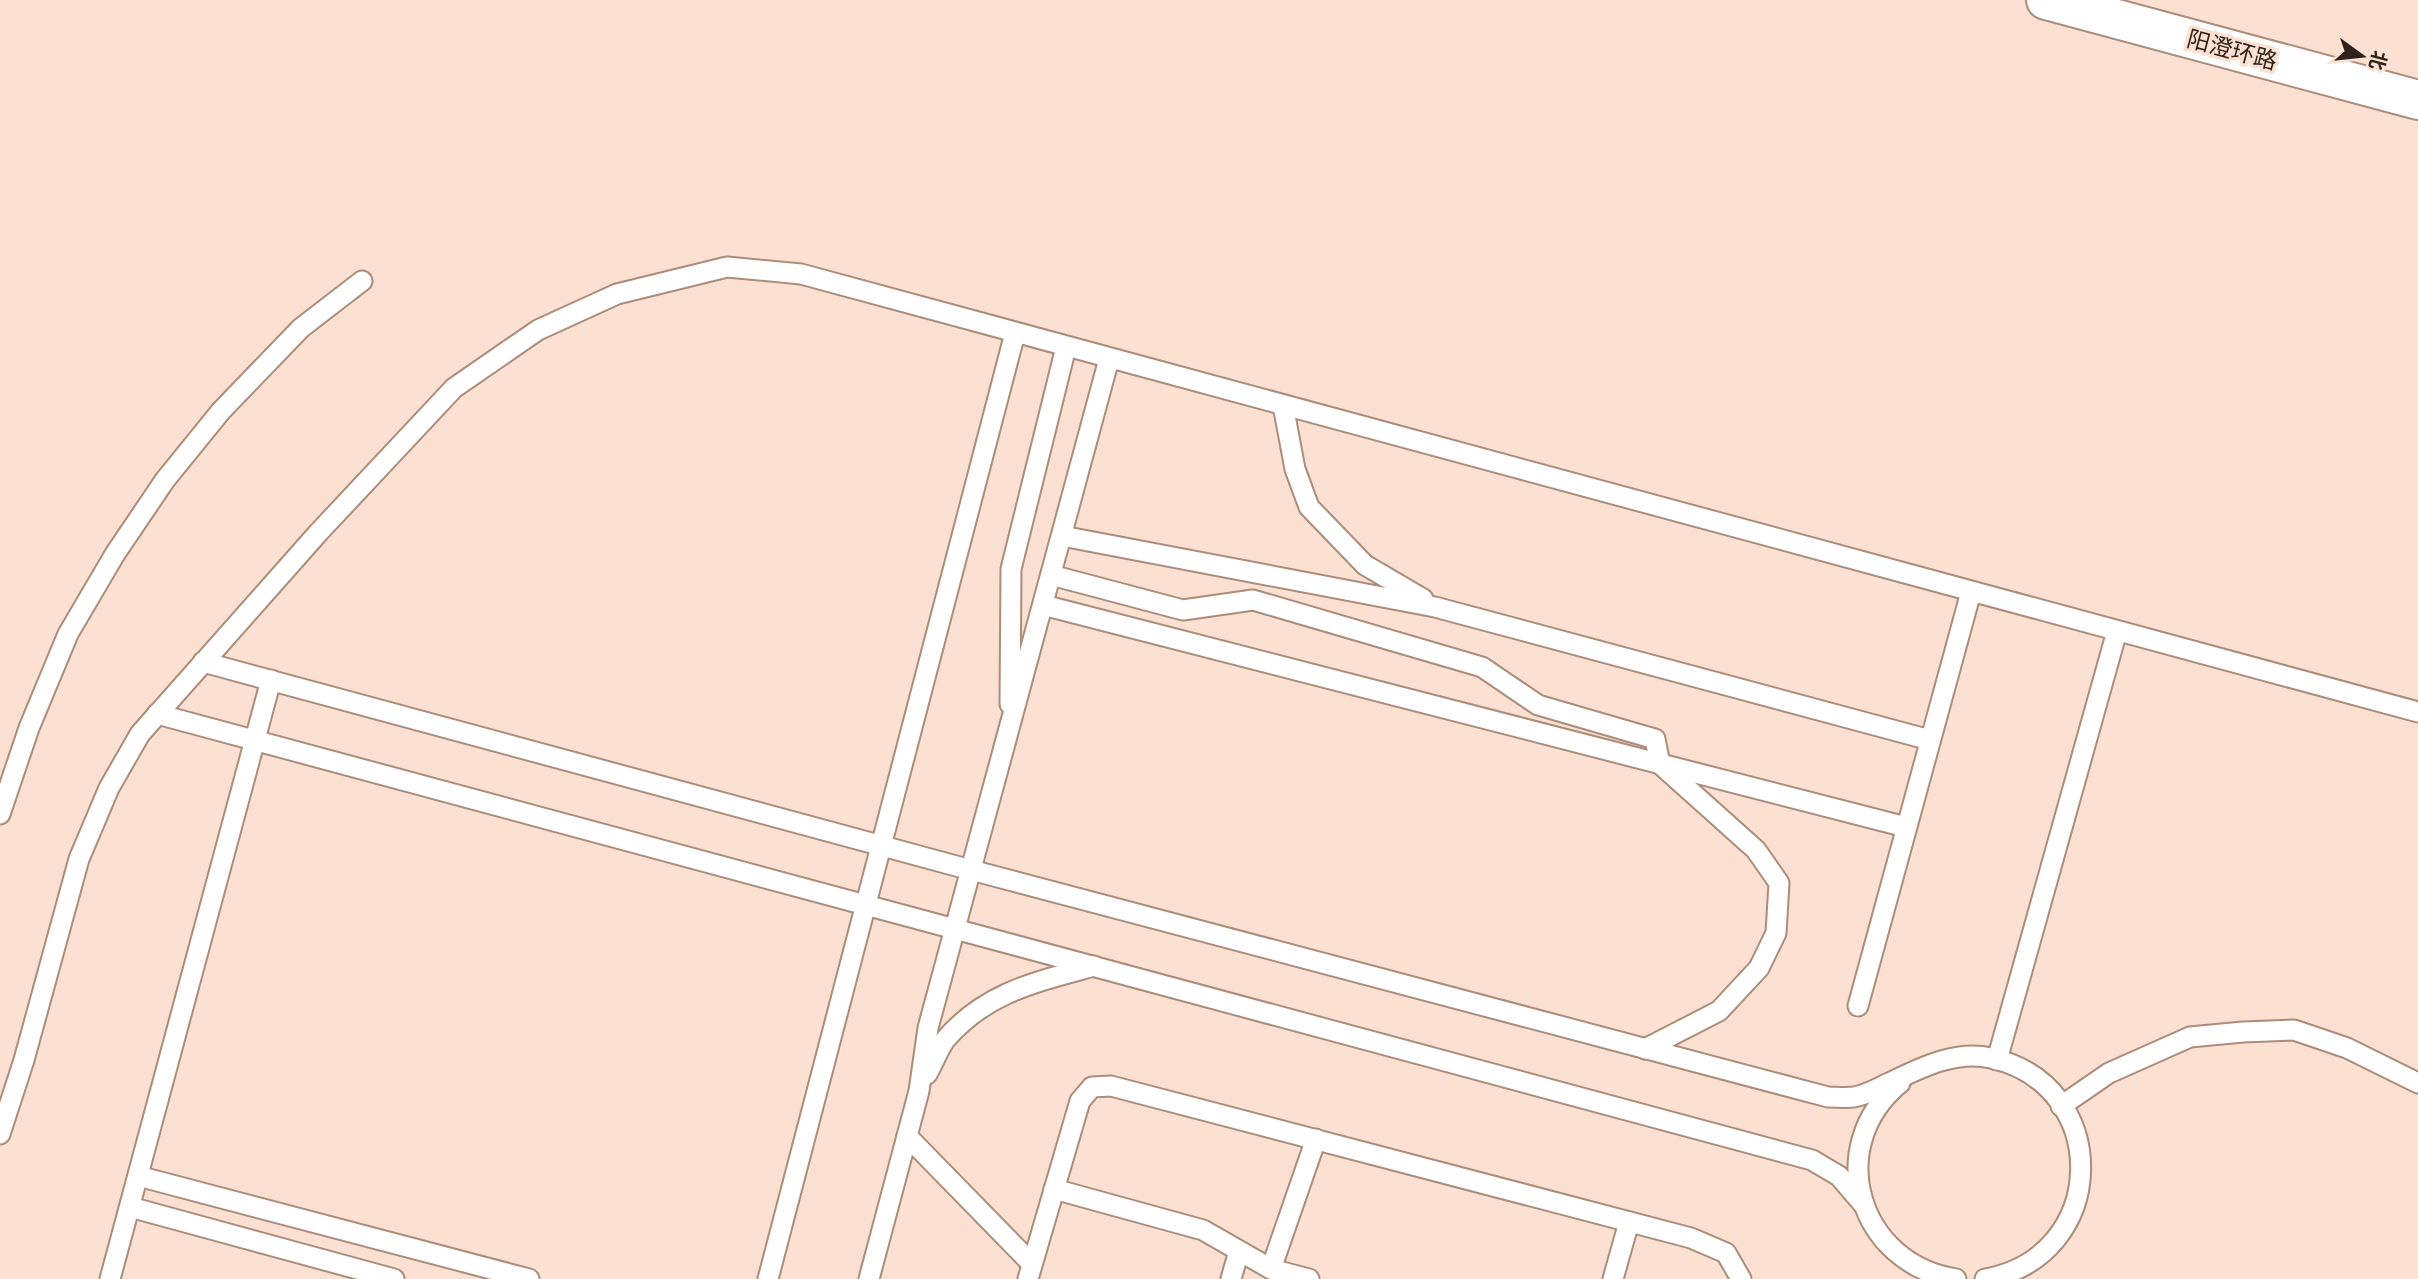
<svg xmlns="http://www.w3.org/2000/svg" width="2418" height="1279" viewBox="0 0 2418 1279" font-family="'Sofia Sans Condensed','Noto Sans SC',sans-serif">
<style>
.lines{fill:none;stroke-linecap:round;stroke-linejoin:round}
.service-casing{stroke:#ac8c7a;stroke-width:23}
.secondary-casing{stroke:#ac8c7a;stroke-width:42}
.service{stroke:#fff;stroke-width:19}
.secondary{stroke:#fff;stroke-width:38}
.labels{text-anchor:middle;stroke-width:7;stroke-linejoin:round;paint-order:stroke}
.street-label{font-size:23px;fill:#2f221b;stroke:#fce0d1}
</style>
<rect width="100%" height="100%" fill="#fce0d1"/>
<g class="lines">
<defs>
<g id="service">
<polyline points="1283,405 1295,469 1309,507 1365,565 1423,599"/>
<polyline points="1062,536 1435,607 1930,740"/>
<polyline points="1051,575 1183,610 1253,600 1482,667 1538,705 1655,739 1660,764 1756,850 1779,883 1776,933 1759,968 1719,1011 1645,1049"/>
<polyline points="1043,605 1906,827"/>
<path d="M203 662 971 870 1828 1097C1836 1097 1846 1098 1854 1097 1866 1095 1878 1088 1889 1083 1920 1068 1955 1050 1991 1058 2113 1085 2110 1257 1985 1279"/>
<polyline points="1010,704 1011,569 1066,347"/>
<polyline points="157,714 1812,1160 1839,1176 1863,1204"/>
<polyline points="0,814 29,728 68,634 115,554 165,480 221,411 301,328 362,281"/>
<polyline points="1858,1006 1971,592"/>
<polyline points="1997,1060 2117,631"/>
<path d="M927 1074C933 1064 938 1050 945 1040 986 992 1036 982 1094 966"/>
<path d="M1900 1083C1823 1146 1858 1264 1956 1279"/>
<polyline points="2061,1106 2109,1073 2190,1037 2243,1032 2294,1030 2347,1048 2418,1083"/>
<polyline points="0,1134 24,1060 79,859 109,788 140,734 319,532 454,388 538,330 617,294 727,267 801,274 2418,712"/>
<polyline points="907,1136 1032,1264"/>
<polyline points="138,1176 529,1279"/>
<polyline points="1054,1189 1203,1230 1271,1269 1309,1279"/>
<polyline points="130,1207 394,1279"/>
<polyline points="1271,1269 1316,1139"/>
<polyline points="110,1279 271,680"/>
<polyline points="768,1279 1015,333"/>
<polyline points="869,1279 919,1091 928,1028 1109,359"/>
<polyline points="1028,1279 1080,1101 1092,1087 1111,1086 1691,1238 1726,1253 1741,1279"/>
<polyline points="1231,1279 1239,1251"/>
<polyline points="1613,1279 1629,1222"/>
</g>
<polyline id="secondary" points="2046,0 2418,100"/>
</defs>
<use href="#service" class="service-casing"/>
<use href="#secondary" class="secondary-casing"/>
<use href="#service" class="service"/>
<use href="#secondary" class="secondary"/>
</g>
<g class="labels">
<g class="street-label">
<text transform="translate(2232 50) rotate(15)" y="8">阳澄环路</text>
</g>
</g>
<g transform="translate(2362 56) rotate(105)" stroke="#fce0d1" stroke-width="5" paint-order="stroke">
<path d="M0-5L12 26L0 18L-12 26Z" fill="#2f221b"/>
<text y="-10" font-size="19" font-weight="bold" text-anchor="middle" fill="#2f221b">北</text>
</g>
</svg>
